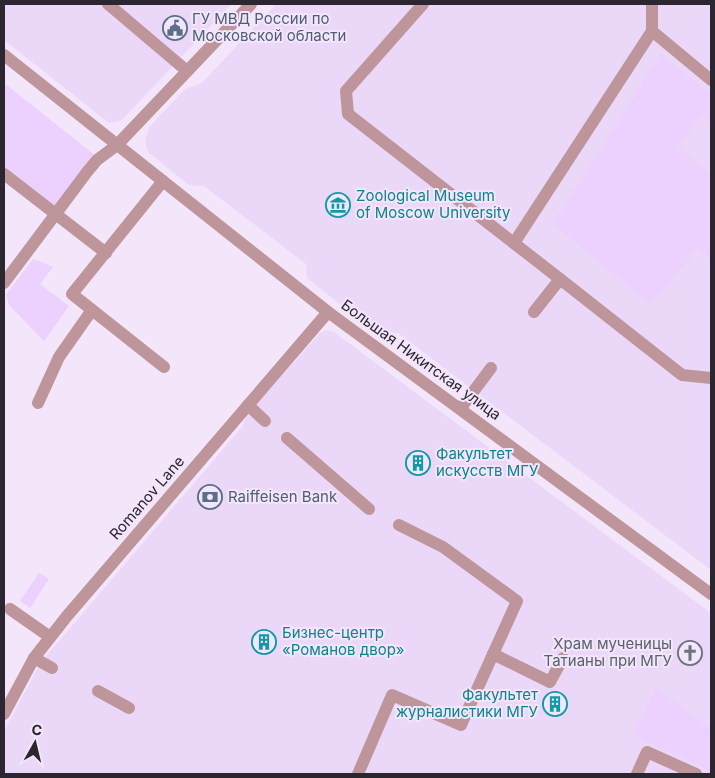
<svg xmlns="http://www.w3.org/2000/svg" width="715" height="778" viewBox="0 0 715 778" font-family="Inter,sans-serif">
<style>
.built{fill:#ebd8f9}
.green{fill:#ecd0fe}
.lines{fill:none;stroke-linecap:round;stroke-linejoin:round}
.service{stroke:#be959b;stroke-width:12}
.minor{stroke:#be959b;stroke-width:12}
.tertiary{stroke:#be959b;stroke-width:12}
.labels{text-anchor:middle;stroke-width:4;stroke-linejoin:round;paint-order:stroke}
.service-label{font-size:15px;fill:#4e5e75;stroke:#f3e6fb;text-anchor:start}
.culture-label{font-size:15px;fill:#0d838f;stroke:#f3e6fb;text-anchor:start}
.street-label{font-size:15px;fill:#2c2630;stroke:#f3e6fb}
.worship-label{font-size:15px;fill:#5b616d;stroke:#f3e6fb;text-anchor:end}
</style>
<rect width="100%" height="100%" fill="#f3e6fb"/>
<g class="built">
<polygon points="4,4 231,4 122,120 109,123 4,40"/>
<polygon points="276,4 711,4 711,570 398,333 376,331 364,323 307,278 306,264 204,186 189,185 148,152 145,140 150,126 185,89 202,83"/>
<polygon points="327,330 334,332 711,613 711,774 4,774 4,731 41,662 242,427 247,415 320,333"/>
</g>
<g class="green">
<polygon points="661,54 711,94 711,123 702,116 677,146 711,175 711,259 698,248 651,304 553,224"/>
<polygon points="4,83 96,156 54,209 4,170"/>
<polygon points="33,259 53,267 40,284 69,306 44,341 9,305 6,295"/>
<polygon points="39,573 49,579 30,608 20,601"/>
<polygon points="656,688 711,729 711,771 634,736"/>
</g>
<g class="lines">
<g class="service">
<polyline points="108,4 187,71"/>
<polyline points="423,4 346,91 348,114 560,279 534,312"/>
<polyline points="652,31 711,80"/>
<polyline points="4,174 106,253"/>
<polyline points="163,181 72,294 164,367"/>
<polyline points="514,243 652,31 652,4"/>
<polyline points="560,279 682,375 711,378"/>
<polyline points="4,283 87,172 97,160 117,145"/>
<polyline points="38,403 59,357 92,310"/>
<polyline points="248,405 265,421"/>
<polyline points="461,408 491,368"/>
<polyline points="287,438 369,509"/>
<polyline points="10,609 50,637"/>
<polyline points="493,654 550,682 563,658"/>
<polyline points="34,658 52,668"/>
<polyline points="98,691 129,708"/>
<polyline points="358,774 392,695 461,725 517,601 443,547 399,525"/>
<polyline points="637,774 647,752 696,774"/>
</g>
<g class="minor">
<polyline points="117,145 251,4"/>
<polyline points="4,714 34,658 67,616 328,312"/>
</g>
<polyline class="tertiary" points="4,55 328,312 711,594"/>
</g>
<defs>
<symbol id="civic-ring" viewBox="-11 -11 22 22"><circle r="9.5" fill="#f3e6fb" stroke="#5c6f8a" stroke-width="1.5"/><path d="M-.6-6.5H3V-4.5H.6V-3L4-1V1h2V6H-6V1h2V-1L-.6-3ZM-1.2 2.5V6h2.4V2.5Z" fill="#5c6f8a"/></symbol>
<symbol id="museum-ring" viewBox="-11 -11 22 22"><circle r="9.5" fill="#f3e6fb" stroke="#0f9aa8" stroke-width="1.5"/><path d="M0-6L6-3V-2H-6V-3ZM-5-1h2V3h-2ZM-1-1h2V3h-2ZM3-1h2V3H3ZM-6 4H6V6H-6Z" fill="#0f9aa8"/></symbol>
<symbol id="building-ring" viewBox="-11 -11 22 22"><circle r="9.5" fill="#f3e6fb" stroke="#0f9aa8" stroke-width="1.5"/><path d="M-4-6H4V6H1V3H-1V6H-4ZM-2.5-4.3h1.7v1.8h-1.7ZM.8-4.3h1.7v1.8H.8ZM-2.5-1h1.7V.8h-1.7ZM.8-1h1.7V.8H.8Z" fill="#0f9aa8"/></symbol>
<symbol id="bank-ring" viewBox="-11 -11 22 22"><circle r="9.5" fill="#f3e6fb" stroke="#5c6f8a" stroke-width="1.5"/><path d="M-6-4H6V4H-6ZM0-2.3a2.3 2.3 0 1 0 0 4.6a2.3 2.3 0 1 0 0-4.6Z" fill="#5c6f8a"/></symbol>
<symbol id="church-ring" viewBox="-11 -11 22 22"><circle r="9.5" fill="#f3e6fb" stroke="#6b7280" stroke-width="1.5"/><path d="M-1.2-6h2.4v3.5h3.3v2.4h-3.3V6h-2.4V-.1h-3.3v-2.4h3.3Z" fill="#6b7280"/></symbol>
</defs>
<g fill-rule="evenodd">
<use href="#civic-ring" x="161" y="14" width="28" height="28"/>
<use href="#museum-ring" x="324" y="191" width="28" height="28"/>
<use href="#building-ring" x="404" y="449" width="28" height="28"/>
<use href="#bank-ring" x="196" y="483" width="28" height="28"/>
<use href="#building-ring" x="250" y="628" width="28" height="28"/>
<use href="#church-ring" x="676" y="639" width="28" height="28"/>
<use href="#building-ring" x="541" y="690" width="28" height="28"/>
</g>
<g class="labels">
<g class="service-label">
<text x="192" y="24">ГУ МВД России по<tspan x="192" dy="17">Московской области</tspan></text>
<text x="228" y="502">Raiffeisen Bank</text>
</g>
<g class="culture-label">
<text x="356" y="201">Zoological Museum<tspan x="356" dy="17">of Moscow University</tspan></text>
<text x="436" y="459">Факультет<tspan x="436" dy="17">искусств МГУ</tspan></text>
<text x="282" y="638">Бизнес-центр<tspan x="282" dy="17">«Романов двор»</tspan></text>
<text x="538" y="700" text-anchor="end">Факультет<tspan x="538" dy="17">журналистики МГУ</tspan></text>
</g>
<g class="street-label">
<text transform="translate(421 360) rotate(36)" y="5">Большая Никитская улица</text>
<text transform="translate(147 498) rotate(-49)" y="5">Romanov Lane</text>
</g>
<g class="worship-label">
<text x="672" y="649">Храм мученицы<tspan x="672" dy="17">Татианы при МГУ</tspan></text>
</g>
</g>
<rect width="715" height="778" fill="none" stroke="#2c2630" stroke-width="10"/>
<g transform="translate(35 743) rotate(8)" stroke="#f3e6fb" stroke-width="4" paint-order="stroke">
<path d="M0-4L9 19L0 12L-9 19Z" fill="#2c2630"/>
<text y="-8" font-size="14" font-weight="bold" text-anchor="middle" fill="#2c2630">С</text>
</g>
</svg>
